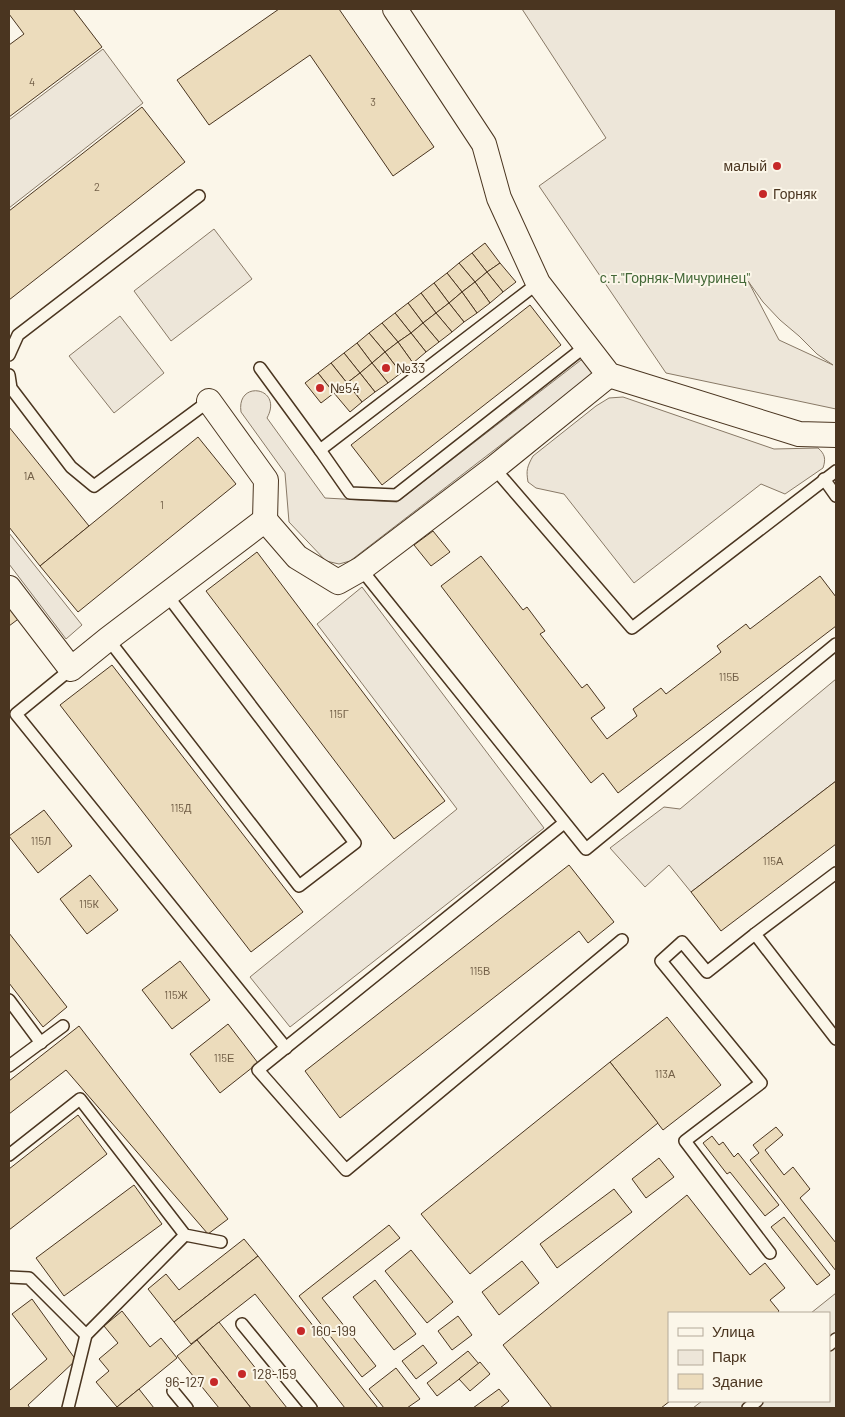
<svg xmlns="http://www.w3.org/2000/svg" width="845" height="1417" viewBox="0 0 845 1417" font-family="Barlow,sans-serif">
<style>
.green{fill:#ede6d9;stroke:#887966;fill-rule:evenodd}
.parking{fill:#ede7d9;stroke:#887966}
.building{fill:#ecdcbc;stroke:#4a3520}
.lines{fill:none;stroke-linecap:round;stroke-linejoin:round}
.lane-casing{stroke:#4a3520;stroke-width:14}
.street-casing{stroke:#4a3520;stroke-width:26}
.lane{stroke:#fbf6e9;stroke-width:11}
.street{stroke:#fbf6e9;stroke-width:24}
.poi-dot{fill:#c62828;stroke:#fbf6e9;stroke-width:2}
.labels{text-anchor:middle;stroke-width:4;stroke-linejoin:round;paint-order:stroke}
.number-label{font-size:11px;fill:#725f47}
.poi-label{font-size:14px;fill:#4a3520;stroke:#fbf6e9;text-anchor:start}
.park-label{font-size:14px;fill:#436837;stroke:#fbf6e9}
</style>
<rect width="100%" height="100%" fill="#fbf6e9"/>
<g class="green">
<path d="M522 9H836V409L666 373 539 186 606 138ZM748 281 763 302 780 320 799 336 817 354 833 365 779 340Z"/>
<polygon points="103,49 143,103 9,208 9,120"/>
<polygon points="214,229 252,279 171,341 134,291"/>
<polygon points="120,316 164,373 114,413 69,356"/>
<path d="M581 360H588L594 367 593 374 350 561 339 564 326 561 289 522 285 473 241 412C236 379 284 387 267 418L325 498 397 502Z"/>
<path d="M623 397 774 449 818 448C825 454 826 459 823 468L785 494 761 484 634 583 564 494 536 488 528 482C526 470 527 467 533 456L596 406 609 398Z"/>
<polygon points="9,533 82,625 66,639 9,564"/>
<polygon points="362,587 544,828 290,1027 250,977 457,809 317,624"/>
<polygon points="836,679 836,781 691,892 669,865 645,887 610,848 664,807 680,809"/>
</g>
<polygon class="parking" points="836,1293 836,1408 693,1408 702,1401 829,1401 829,1313 811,1313"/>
<g class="building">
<polygon points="9,9 73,9 102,47 9,117 9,45 24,34 9,14"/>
<polygon points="279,9 339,9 434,147 393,176 310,55 209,125 177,80"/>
<polygon points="142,107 185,162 9,300 9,211"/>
<polygon points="485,243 500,263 487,272 472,253"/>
<polygon points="472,253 487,272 475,282 459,263"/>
<polygon points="459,263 475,282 462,292 447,273"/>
<polygon points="500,263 516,282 503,292 487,272"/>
<polygon points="487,272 503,292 490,303 475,282"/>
<polygon points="447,273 462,292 449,303 434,283"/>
<polygon points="475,282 490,303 477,313 462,292"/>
<polygon points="434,283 449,303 436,313 421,293"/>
<polygon points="462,292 477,313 464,322 449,303"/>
<polygon points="421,293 436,313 423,323 408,303"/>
<polygon points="408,303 423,323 411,333 395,313"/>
<polygon points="449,303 464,322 452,332 436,313"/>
<polygon points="530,305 561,345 382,485 351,445"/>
<polygon points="395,313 411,333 398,342 382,323"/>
<polygon points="436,313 452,332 439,342 423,323"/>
<polygon points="382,323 398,342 385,352 369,333"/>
<polygon points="423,323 439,342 426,352 411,333"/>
<polygon points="369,333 385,352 372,363 357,343"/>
<polygon points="411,333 426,352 413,363 398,342"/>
<polygon points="398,342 413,363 401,373 385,352"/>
<polygon points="357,343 372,363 360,373 344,353"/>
<polygon points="385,352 401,373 388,383 372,363"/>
<polygon points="344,353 360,373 347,383 331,363"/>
<polygon points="331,363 347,383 334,393 318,373"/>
<polygon points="372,363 388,383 375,392 360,373"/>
<polygon points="318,373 334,393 321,403 305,383"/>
<polygon points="360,373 375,392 362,402 347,383"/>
<polygon points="347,383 362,402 350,412 334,393"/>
<polygon points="9,427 89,526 40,566 9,527"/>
<polygon points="198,437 236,484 78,612 40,566"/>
<polygon points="433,531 450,552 431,566 414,545"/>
<polygon points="257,552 445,801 394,839 206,591"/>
<polygon points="481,556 523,610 527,607 545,631 540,634 582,688 587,684 605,708 591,718 607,739 637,716 633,709 661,688 666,694 721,652 717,646 746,624 750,629 820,576 836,597 836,626 618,793 603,773 591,783 441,586"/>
<polygon points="9,601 21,617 9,626"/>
<polygon points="112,665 303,912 251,952 60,705"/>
<polygon points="836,781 836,844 721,931 691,892"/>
<polygon points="44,810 72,846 38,873 9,836"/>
<polygon points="569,865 614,922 588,943 579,931 340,1118 305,1071"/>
<polygon points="90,875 118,910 87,934 60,899"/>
<polygon points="9,933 67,1007 43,1027 9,983"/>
<polygon points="180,961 210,1000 172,1029 142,990"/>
<polygon points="667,1017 721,1085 663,1130 610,1062"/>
<polygon points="228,1024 258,1063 220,1093 190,1054"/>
<polygon points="79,1026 228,1219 208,1234 66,1070 9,1114 9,1081"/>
<polygon points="610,1062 658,1123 470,1274 421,1214"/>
<polygon points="78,1115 107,1154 9,1230 9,1169"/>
<polygon points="776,1127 783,1135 765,1150 784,1175 793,1167 810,1189 800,1198 836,1243 836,1271 750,1160 759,1153 753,1145"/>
<polygon points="712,1136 719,1145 723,1142 734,1157 738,1153 779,1205 765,1216 730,1172 727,1174 703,1143"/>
<polygon points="659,1158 674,1177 646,1198 632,1179"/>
<polygon points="134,1185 162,1224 64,1296 36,1258"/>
<polygon points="614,1189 632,1212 557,1268 540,1244"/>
<polygon points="687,1195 750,1275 765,1263 785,1288 770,1300 779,1311 777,1313 669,1313 670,1401 661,1408 552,1408 503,1345"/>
<polygon points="784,1217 830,1275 817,1285 771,1227"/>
<polygon points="389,1225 400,1238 322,1298 376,1366 362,1377 299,1296"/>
<polygon points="244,1239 258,1256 174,1322 148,1289 166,1274 179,1290"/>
<polygon points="411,1250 453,1302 427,1323 385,1271"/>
<polygon points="258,1256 378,1408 345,1408 255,1294 191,1344 174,1322"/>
<polygon points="522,1261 539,1283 499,1315 482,1292"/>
<polygon points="375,1280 416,1334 394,1350 353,1297"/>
<polygon points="32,1299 76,1360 28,1405 30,1408 9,1408 9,1388 10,1390 47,1359 12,1314"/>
<polygon points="122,1311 150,1347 161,1338 177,1358 117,1407 96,1382 109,1371 99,1359 118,1343 104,1326"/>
<polygon points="458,1316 472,1335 452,1350 438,1331"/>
<polygon points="219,1322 287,1408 251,1408 197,1340"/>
<polygon points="197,1340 251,1408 219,1408 177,1356"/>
<polygon points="423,1345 437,1363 416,1379 402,1361"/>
<polygon points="468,1351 479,1364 437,1396 427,1383"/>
<polygon points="480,1362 490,1374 470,1391 459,1379"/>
<polygon points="396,1368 420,1399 407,1408 384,1408 369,1389"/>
<polygon points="139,1389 154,1408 118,1408 117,1407"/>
<polygon points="499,1389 509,1401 500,1408 473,1408"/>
</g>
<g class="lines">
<defs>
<g id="lane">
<polyline points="9,355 18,335 199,196"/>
<polyline points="260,368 320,450 538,283"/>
<polyline points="9,375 11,388 71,467 94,486 209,401"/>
<polyline points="320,450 350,493 396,495 587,345"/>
<polyline points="494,468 632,628 836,471"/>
<polyline points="824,479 836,496"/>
<polyline points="361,569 586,849 836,644"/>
<polyline points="108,639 299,886 355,843 167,595"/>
<polyline points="71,669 16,714 286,1048"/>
<polyline points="564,823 258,1070 346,1170 622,940"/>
<polyline points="836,873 755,934 836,1039"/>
<polyline points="755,934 707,972 682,942 661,961 761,1083 685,1141 770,1253"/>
<polyline points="9,1000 41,1043"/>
<polyline points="9,1066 63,1026"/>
<polyline points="9,1155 80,1099 185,1235 221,1242"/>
<polyline points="9,1277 29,1278 86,1335"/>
<polyline points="242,1324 311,1408"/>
<polyline points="829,1345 836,1339"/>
<polyline points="173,1391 187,1408"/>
<polyline points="68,1408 86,1335 185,1235"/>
<polyline points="748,1408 757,1401"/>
</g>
<g id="street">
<polyline points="395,9 484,144 499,198 538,283 609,375 799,434 836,435"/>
<polyline points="209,401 266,480 265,520"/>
<polyline points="9,588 71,669 108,639 265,520 297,557 338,582 361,569 494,468 609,375"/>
</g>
</defs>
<use href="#lane" class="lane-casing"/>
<use href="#street" class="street-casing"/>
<use href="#lane" class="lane"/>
<use href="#street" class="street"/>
</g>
<g class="poi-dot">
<circle cx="777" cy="166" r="5"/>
<circle cx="763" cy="194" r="5"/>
<circle cx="386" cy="368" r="5"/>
<circle cx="320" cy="388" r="5"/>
<circle cx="301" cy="1331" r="5"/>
<circle cx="242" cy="1374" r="5"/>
<circle cx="214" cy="1382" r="5"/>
</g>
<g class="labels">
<g class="number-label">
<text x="32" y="86">4</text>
<text x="373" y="106">3</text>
<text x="97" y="191">2</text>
<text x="29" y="480">1А</text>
<text x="162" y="509">1</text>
<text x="729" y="681">115Б</text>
<text x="339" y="718">115Г</text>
<text x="181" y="812">115Д</text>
<text x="41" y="845">115Л</text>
<text x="773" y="865">115А</text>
<text x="89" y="908">115К</text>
<text x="480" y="975">115В</text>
<text x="176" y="999">115Ж</text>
<text x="224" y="1062">115Е</text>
<text x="665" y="1078">113А</text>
</g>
<g class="poi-label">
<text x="767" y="171" text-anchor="end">малый</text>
<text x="773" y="199">Горняк</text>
<text x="396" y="373">№33</text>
<text x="330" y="393">№54</text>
<text x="311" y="1336">160-199</text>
<text x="252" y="1379">128-159</text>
<text x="204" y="1387" text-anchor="end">96-127</text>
</g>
<g class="park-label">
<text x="675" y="283">с.т."Горняк-Мичуринец"</text>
</g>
</g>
<rect width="845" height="1417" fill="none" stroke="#4a3520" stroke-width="20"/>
<rect x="668" y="1312" width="162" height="90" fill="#fbf6e9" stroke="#b4a999"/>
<rect x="678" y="1328" width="25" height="8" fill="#fbf6e9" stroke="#b4a999"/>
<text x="712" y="1337" font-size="15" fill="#4a3520">Улица</text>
<rect x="678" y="1350" width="25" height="15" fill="#ede6d9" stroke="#b4a999"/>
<text x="712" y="1362" font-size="15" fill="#4a3520">Парк</text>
<rect x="678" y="1374" width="25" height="15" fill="#ecdcbc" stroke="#b4a999"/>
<text x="712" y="1387" font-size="15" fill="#4a3520">Здание</text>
</svg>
